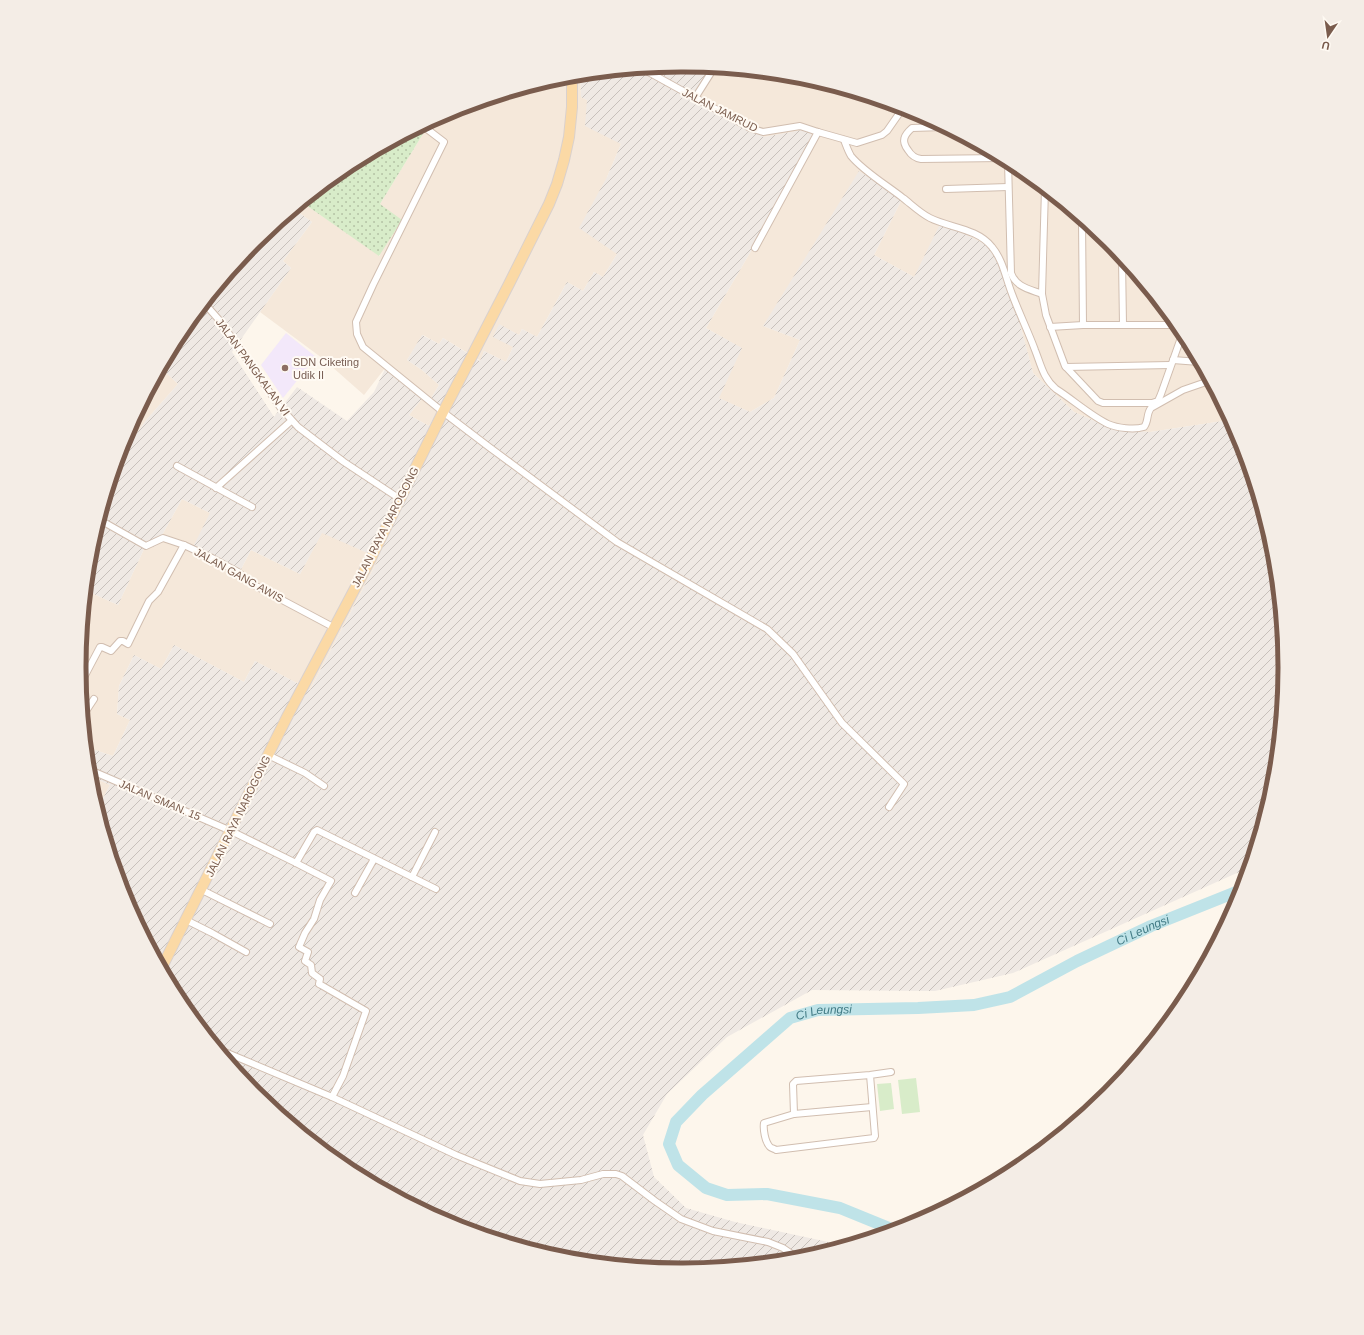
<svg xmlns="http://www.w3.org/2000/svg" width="1364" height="1335" viewBox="0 0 1364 1335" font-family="Arial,sans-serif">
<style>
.residential{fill:#f5e8da}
.industrial{fill:url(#industrial-furrows)}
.education{fill:#f3e8fa}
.grass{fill:url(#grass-dots)}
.pitch{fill:#d8ecc9}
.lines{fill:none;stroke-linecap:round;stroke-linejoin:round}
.river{stroke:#bfe3e8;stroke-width:12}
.minor-casing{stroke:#d1beb0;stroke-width:8}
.primary-casing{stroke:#dad1cd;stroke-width:12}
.minor{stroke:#fff;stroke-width:6}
.primary{stroke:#fbd9a5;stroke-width:10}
.education-dot{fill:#8d6e63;stroke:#fffaf3;stroke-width:1.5}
.labels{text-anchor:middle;stroke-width:4;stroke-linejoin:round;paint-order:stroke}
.street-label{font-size:11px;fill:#7a5c4d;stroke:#fffaf3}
.education-label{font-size:11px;fill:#785e54;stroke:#fffaf3;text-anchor:start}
.water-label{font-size:12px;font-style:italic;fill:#437c86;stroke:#fffaf3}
.rim{fill:none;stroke:#7a5c4d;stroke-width:5}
</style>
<defs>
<pattern id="industrial-furrows" width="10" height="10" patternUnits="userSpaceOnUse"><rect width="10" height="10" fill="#efe9e4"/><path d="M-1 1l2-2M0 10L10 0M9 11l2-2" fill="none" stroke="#c7c0bb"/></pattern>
<pattern id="grass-dots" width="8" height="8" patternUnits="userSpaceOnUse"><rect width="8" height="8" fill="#d8ecc9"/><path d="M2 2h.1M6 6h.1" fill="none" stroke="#b4c2a5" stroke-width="1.8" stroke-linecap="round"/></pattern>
</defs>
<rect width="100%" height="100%" fill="#fdf6ec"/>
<g class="residential">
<polygon points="717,68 800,77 913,111 1017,167 1108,242 1183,333 1231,423 1223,421 1150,432 1115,430 1074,412 1033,373 1005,267 914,277 874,255 902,199 763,326 800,340 774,398 750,412 718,398 741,348 706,328 816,140 806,130 764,137 724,115 698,98"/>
<polygon points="580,75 581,97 587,100 621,144 607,177 617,254 603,277 594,272 583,291 567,282 537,337 522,329 519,335 499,325 513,347 506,362 484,351 481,361 443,338 439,344 423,335 407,360 422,370 439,385 430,400 439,409 429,426 409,415 424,396 386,367 364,395 322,358 260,312 291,268 283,261 312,222 295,210 303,203 380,256 380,204 426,129 456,109 565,77"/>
<polygon points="162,369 178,384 147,419 119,458 125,437"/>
<polygon points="182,499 210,513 238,575 251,550 300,574 322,532 379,558 310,690 255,661 244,682 174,645 161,669 134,655 119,686 117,714 130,720 113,756 95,750 90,774 80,667 87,591 118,605 144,549 156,546"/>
<polygon points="90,776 110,785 98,808 91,785"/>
</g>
<polygon class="industrial" points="682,65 717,68 698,98 724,115 764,137 807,129 816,140 706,328 742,348 719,398 750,412 774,398 800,340 763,326 859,171 902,199 874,255 914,277 941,222 991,247 1005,267 1033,373 1074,412 1115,430 1150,432 1223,421 1231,423 1239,437 1273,550 1284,668 1273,785 1248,868 1013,973 935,991 812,990 727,1037 667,1094 643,1135 654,1177 686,1208 735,1222 842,1245 799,1258 682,1270 564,1258 451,1224 347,1168 256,1093 181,1002 125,898 98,808 110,785 90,776 90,774 95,750 113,756 130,720 117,714 119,686 134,655 161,669 174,645 244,682 255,661 310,690 379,558 322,533 300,574 251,550 238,575 191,551 210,513 182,499 156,546 144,549 118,605 87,591 91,550 119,458 147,419 178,384 162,369 181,333 256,241 273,228 277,230 287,216 295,210 312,222 283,261 291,268 232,352 274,417 297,387 347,421 374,392 386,367 424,396 409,415 429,426 439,409 430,400 439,385 422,370 407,360 422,335 439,344 443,338 480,361 484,351 506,362 513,347 493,337 499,324 519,335 522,329 537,337 567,282 583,291 594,272 603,277 617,254 579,228 607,177 621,144 585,126 587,100 581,97 580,75"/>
<polygon class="education" points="286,333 316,357 283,398 261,365"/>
<polygon class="grass" points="456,109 426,129 380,204 402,220 379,256 303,203 347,166"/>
<g class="pitch">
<polygon points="916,1078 920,1112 902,1114 898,1080"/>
<polygon points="891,1083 894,1109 880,1111 877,1084"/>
</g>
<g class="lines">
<path class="river" id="s1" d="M894 1230 840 1208 767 1194 727 1195 706 1188 678 1165 669 1144 676 1122 702 1095 790 1018 818 1010 918 1008 974 1005 1010 997 1077 961 1151 926 1241 890"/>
<defs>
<g id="minor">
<polyline points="643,69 750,128 763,132 800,126 818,132 857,143 882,135 887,131 903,108"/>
<polyline points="776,74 780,77"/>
<polyline points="695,98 714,68"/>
<polyline points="423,126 444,142 373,285 356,322 357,334 363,347 443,412 489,447 617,542 767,629 793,654 842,723 904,784 889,807"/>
<path d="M944 127 912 128C904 135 901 141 908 150 911 155 914 158 921 159L1002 158"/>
<path d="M844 140C846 145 848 151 851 156 863 171 888 186 903 198 911 204 920 213 930 218 950 228 977 228 992 247 1003 260 1006 279 1012 294 1019 313 1028 331 1035 350 1041 365 1043 378 1056 389 1072 399 1091 416 1108 424 1117 428 1134 430 1144 427 1149 421 1146 414 1151 408L1183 390 1209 381"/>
<path d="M1008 162 1011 273C1016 287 1029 289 1042 294"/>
<polyline points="946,189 1008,187"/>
<polyline points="1045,189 1042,294 1046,315 1065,366 1098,401 1103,403 1152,403 1158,401 1161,394 1183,332"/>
<polyline points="1082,220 1083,325"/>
<polyline points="755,248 818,132"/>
<polyline points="1122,259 1123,325"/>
<polyline points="205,304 220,321 280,407 298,427 344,462 400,499"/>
<polyline points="1050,327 1083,325 1176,325"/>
<polyline points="1173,360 1199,362"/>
<polyline points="1066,367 1170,365"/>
<polyline points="177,466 252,507"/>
<polyline points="216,488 291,421"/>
<polyline points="100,520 146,546 163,538 184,545 212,558 238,572 254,585 333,627"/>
<polyline points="81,683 100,647 102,647 111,651 120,641 123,641 128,644 149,601 158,592 184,545"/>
<polyline points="84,714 94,699"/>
<polyline points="268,755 305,773 324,786"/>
<polyline points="90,770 231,831 296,863 314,832 317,830 436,889"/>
<polyline points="296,863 331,881 320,900 314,919 305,933 299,947 308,952 305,961 311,965 312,973 320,979 319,984 321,985 366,1011 343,1076 332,1097"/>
<polyline points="412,877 435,832"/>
<polyline points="202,890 270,924"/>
<polyline points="355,893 374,859"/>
<polyline points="186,920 212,933 246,952"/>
<polyline points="220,1050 332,1097 456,1155 520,1181 540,1184 581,1180 603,1174 616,1174 622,1176 655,1201 681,1219 713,1231 768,1242 783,1248 799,1259"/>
<path d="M870 1075 875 1136 874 1138 776 1150C775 1149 771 1148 770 1147 765 1142 763 1129 764 1123L794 1114 793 1084 796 1081 870 1075 891 1072"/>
<polyline points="794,1114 872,1107"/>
</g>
<polyline id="primary" points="162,967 288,715 370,560 443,412 509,284 549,204 557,184 564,160 569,137 572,107 572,76"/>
</defs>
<use href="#minor" class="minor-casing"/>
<use href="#primary" class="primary-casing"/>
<use href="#minor" class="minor"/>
<use href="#primary" class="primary"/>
</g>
<circle class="education-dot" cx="285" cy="368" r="4"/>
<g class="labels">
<g class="street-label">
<text transform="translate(720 110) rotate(27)" y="4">JALAN JAMRUD</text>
<text transform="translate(253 367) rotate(54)" y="4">JALAN PANGKALAN VI</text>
<text transform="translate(385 527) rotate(-63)" y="4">JALAN RAYA NAROGONG</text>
<text transform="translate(239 575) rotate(29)" y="4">JALAN GANG AWIS</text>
<text transform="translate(160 800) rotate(23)" y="4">JALAN SMAN. 15</text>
<text transform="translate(238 816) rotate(-64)" y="4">JALAN RAYA NAROGONG</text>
</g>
<g class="education-label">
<text x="293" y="366">SDN Ciketing<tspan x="293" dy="13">Udik II</tspan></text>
</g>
<g class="water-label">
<text dy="4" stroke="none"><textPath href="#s1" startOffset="802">Ci Leungsi</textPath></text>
<text dy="4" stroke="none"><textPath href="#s1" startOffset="466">Ci Leungsi</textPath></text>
</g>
</g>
<path d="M0 0H1364V1335H0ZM681 72H683A595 595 0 0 1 1278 667V668A595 595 0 0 1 683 1263H681A595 595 0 0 1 86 668V667A595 595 0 0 1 681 72Z" fill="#f4ede6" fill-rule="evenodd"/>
<path class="rim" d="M681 72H683A595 595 0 0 1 1278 667V668A595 595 0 0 1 683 1263H681A595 595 0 0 1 86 668V667A595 595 0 0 1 681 72Z"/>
<g transform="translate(1328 36) rotate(193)" stroke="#fffaf3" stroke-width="3" paint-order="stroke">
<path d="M0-3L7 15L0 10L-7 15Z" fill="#7a5c4d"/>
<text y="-6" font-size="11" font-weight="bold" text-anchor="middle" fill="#7a5c4d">U</text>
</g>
</svg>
